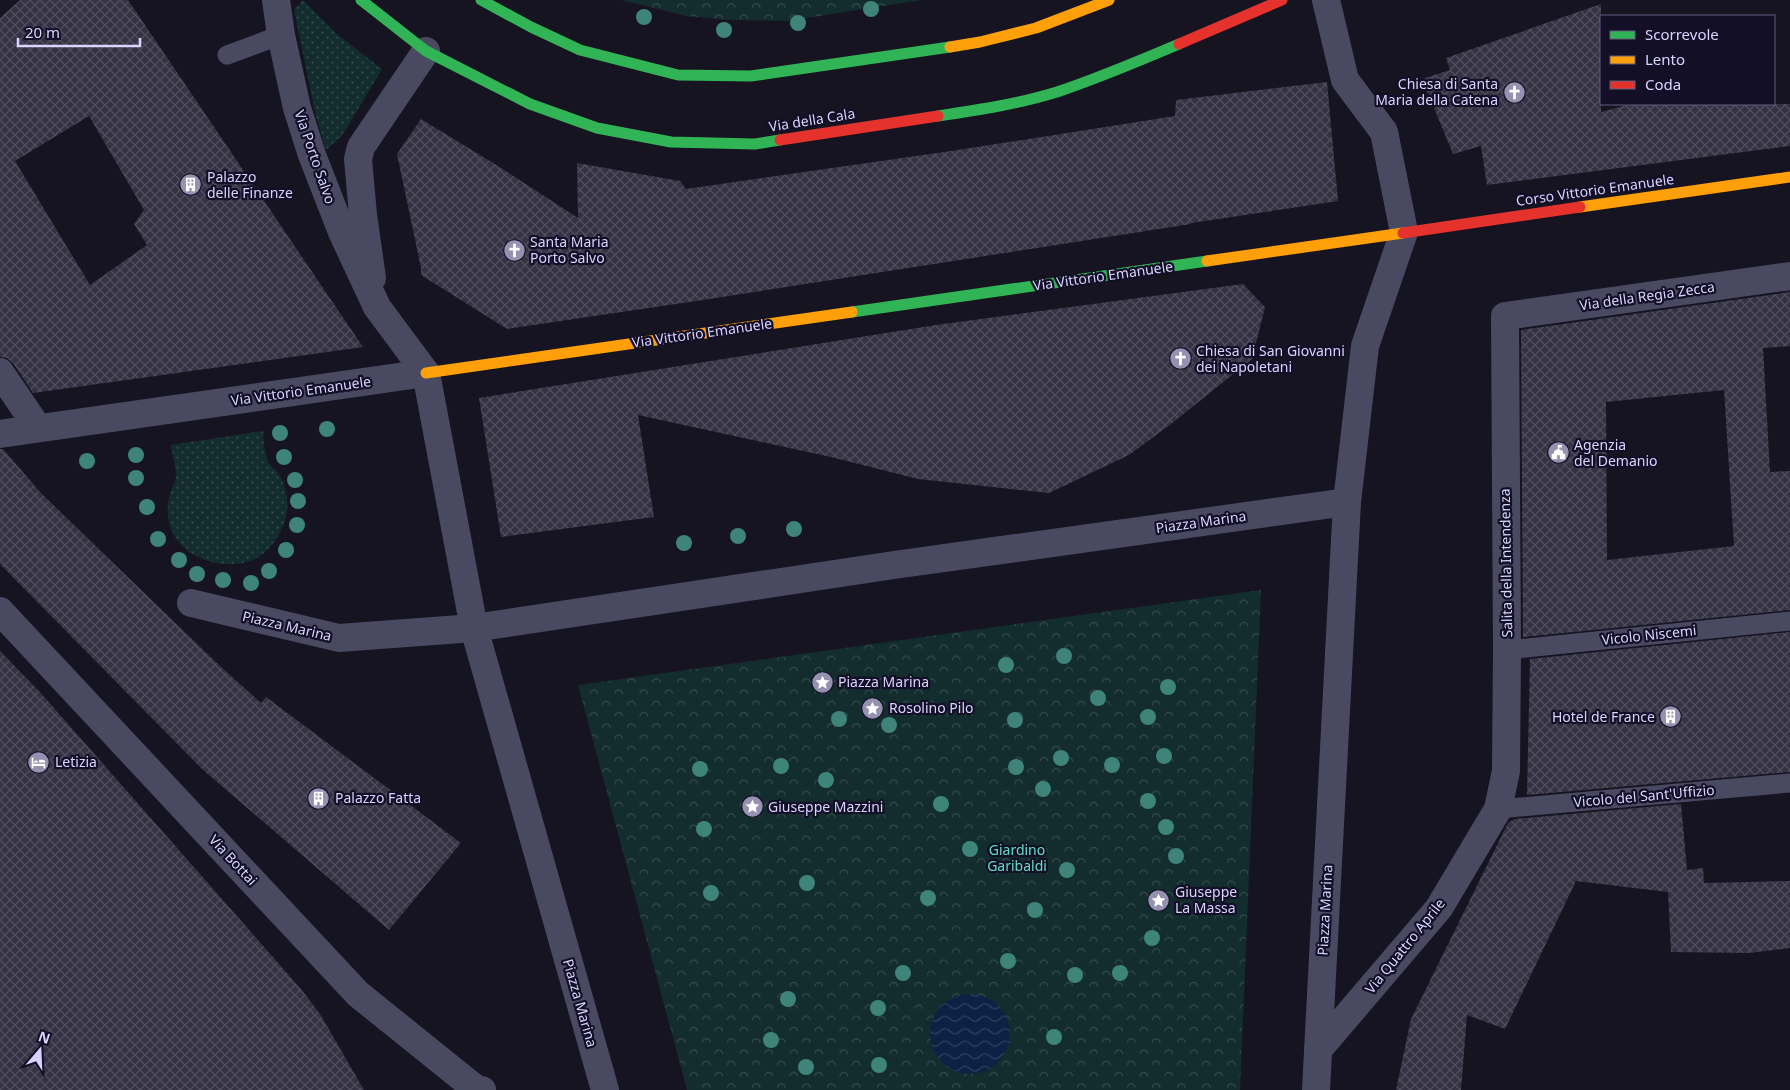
<svg xmlns="http://www.w3.org/2000/svg" width="1790" height="1090" viewBox="0 0 1790 1090" font-family="'Noto Sans',sans-serif">
<style>
.grass{fill:url(#grass-dots)}
.forest{fill:url(#forest-crowns)}
.water{fill:url(#water-waves)}
.building{fill:url(#building-cross-hatch);fill-rule:evenodd}
.lines{fill:none;stroke-linecap:round;stroke-linejoin:round}
.lane{stroke:#4a4962;stroke-width:19}
.street{stroke:#4a4962;stroke-width:28}
.fast{stroke:#30b455;stroke-width:11}
.slow{stroke:#ff9f0a;stroke-width:11}
.jam{stroke:#e5322d;stroke-width:11}
.tree{fill:#3e8478}
.labels{text-anchor:middle;stroke-width:4.5;stroke-linejoin:round;paint-order:stroke}
.poi-label{font-size:14px;fill:#d9d4ff;stroke:#130f26;text-anchor:start}
.street-label{font-size:14px;fill:#d9d4ff;stroke:#130f26}
.park-label{font-size:14px;fill:#5fe0c0;stroke:#130f26}
</style>
<defs>
<pattern id="grass-dots" width="8" height="8" patternUnits="userSpaceOnUse" patternTransform="scale(1.25)"><rect width="8" height="8" fill="#132c2d"/><path d="M2 2h.1M6 6h.1" fill="none" stroke="#354a4c" stroke-width="1.8" stroke-linecap="round"/></pattern>
<pattern id="forest-crowns" width="20" height="18" patternUnits="userSpaceOnUse" patternTransform="scale(1.25)"><rect width="20" height="18" fill="#132c2d"/><path d="M2 6a3 3 0 1 1 6 0M12 15a3 3 0 1 1 6 0" fill="none" stroke="#354a4c"/></pattern>
<pattern id="water-waves" width="16" height="10" patternUnits="userSpaceOnUse" patternTransform="scale(1.25)"><rect width="16" height="10" fill="#0d2144"/><path d="M0 5q4-4 8 0t8 0" fill="none" stroke="#304060"/></pattern>
<pattern id="building-cross-hatch" width="8" height="8" patternUnits="userSpaceOnUse" patternTransform="scale(1.25)"><rect width="8" height="8" fill="#343243"/><path d="M0 0l8 8M0 8l8-8" fill="none" stroke="#514f5f"/></pattern>
</defs>
<rect width="100%" height="100%" fill="#161421"/>
<g class="grass">
<polygon points="303,0 337,34 382,69 342,136 326,150 316,117 294,10"/>
<path d="M263 431C264 440 264 453 268 461 270 466 275 469 278 473 287 486 290 505 285 521 280 536 269 552 255 559 227 572 184 560 172 531 166 517 167 504 171 490 173 486 176 480 176 476 176 466 172 455 171 445Z"/>
</g>
<g class="forest">
<polygon points="621,0 922,0 788,21 729,20 686,16"/>
<polygon points="1261,590 1240,1090 687,1090 578,685"/>
</g>
<circle class="water" cx="970" cy="1034" r="40"/>
<g class="building">
<path d="M20 0H128L363 347 33 393 13 363 7 358 0 357V18ZM89 116 144 210 134 224 147 245 90 285 15 161Z"/>
<polygon points="1601,4 1601,112 1631,104 1790,104 1790,146 1487,185 1481,146 1453,154 1422,79 1450,70 1446,58"/>
<polygon points="1327,82 1338,201 1191,223 1191,224 703,300 507,329 421,275 421,268 397,154 421,119 498,166 578,218 577,163 680,181 686,189 958,150 1175,116 1176,100"/>
<polygon points="1243,284 1265,307 1252,359 1171,424 1129,455 1049,493 918,479 831,457 638,415 654,517 501,537 479,398 936,325"/>
<path d="M1790 292V346L1763 348 1770 472 1790 471V610L1523 637 1521 330ZM1724 390 1734 546 1607 560 1606 402Z"/>
<polygon points="0,449 3,449 40,492 109,559 221,667 261,703 266,697 461,843 389,930 202,769 0,564"/>
<polygon points="1790,632 1790,772 1527,795 1530,659"/>
<polygon points="0,651 39,691 301,989 320,1014 364,1090 0,1090"/>
<polygon points="1681,804 1687,870 1703,868 1704,883 1790,881 1790,948 1749,953 1671,952 1668,892 1576,881 1505,1029 1467,1015 1461,1090 1396,1090 1411,1019 1508,823 1515,819"/>
</g>
<g class="lines">
<g class="lane">
<polyline points="227,55 281,35"/>
<polyline points="1507,650 1790,621"/>
<polyline points="1498,809 1790,783"/>
</g>
<g class="street">
<polyline points="276,0 281,35 297,108 312,155 342,232 377,307 426,373 474,628 605,1090"/>
<polyline points="372,278 363,215 358,159 361,147 426,51"/>
<polyline points="0,372 38,428"/>
<polyline points="0,434 426,373"/>
<polyline points="191,603 339,638 474,628 894,565 1347,502"/>
<polyline points="0,611 358,994 476,1089 482,1090"/>
<polyline points="1318,1050 1439,908 1498,809 1506,771 1507,650 1505,316 1790,276"/>
<polyline points="1316,1090 1347,502 1365,346 1404,232 1384,132 1345,80 1326,0"/>
</g>
<g class="fast">
<polyline points="361,0 426,51 530,104 597,128 671,142 755,144 780,140"/>
<polyline points="481,0 531,27 580,50 678,75 751,76 950,47"/>
<path d="M938 116C978 110 1018 104 1057 92 1099 78 1139 61 1179 44"/>
<polyline points="852,312 1207,261"/>
</g>
<g class="slow">
<polyline points="950,47 980,42 1036,28 1109,0"/>
<polyline points="1580,207 1790,177"/>
<polyline points="1207,261 1403,233"/>
<polyline points="426,373 852,312"/>
</g>
<g class="jam">
<polyline points="1179,44 1282,0"/>
<polyline points="780,140 938,116"/>
<polyline points="1403,233 1580,207"/>
</g>
</g>
<g class="tree">
<circle cx="871" cy="9" r="8"/>
<circle cx="644" cy="17" r="8"/>
<circle cx="798" cy="23" r="8"/>
<circle cx="724" cy="30" r="8"/>
<circle cx="327" cy="429" r="8"/>
<circle cx="280" cy="433" r="8"/>
<circle cx="136" cy="455" r="8"/>
<circle cx="284" cy="457" r="8"/>
<circle cx="87" cy="461" r="8"/>
<circle cx="136" cy="478" r="8"/>
<circle cx="295" cy="480" r="8"/>
<circle cx="298" cy="501" r="8"/>
<circle cx="147" cy="507" r="8"/>
<circle cx="297" cy="525" r="8"/>
<circle cx="794" cy="529" r="8"/>
<circle cx="738" cy="536" r="8"/>
<circle cx="158" cy="539" r="8"/>
<circle cx="684" cy="543" r="8"/>
<circle cx="286" cy="550" r="8"/>
<circle cx="179" cy="560" r="8"/>
<circle cx="269" cy="571" r="8"/>
<circle cx="197" cy="574" r="8"/>
<circle cx="223" cy="580" r="8"/>
<circle cx="251" cy="583" r="8"/>
<circle cx="1064" cy="656" r="8"/>
<circle cx="1006" cy="665" r="8"/>
<circle cx="1168" cy="687" r="8"/>
<circle cx="1098" cy="698" r="8"/>
<circle cx="1148" cy="717" r="8"/>
<circle cx="839" cy="719" r="8"/>
<circle cx="1015" cy="720" r="8"/>
<circle cx="889" cy="725" r="8"/>
<circle cx="1164" cy="756" r="8"/>
<circle cx="1061" cy="758" r="8"/>
<circle cx="1112" cy="765" r="8"/>
<circle cx="781" cy="766" r="8"/>
<circle cx="1016" cy="767" r="8"/>
<circle cx="700" cy="769" r="8"/>
<circle cx="826" cy="780" r="8"/>
<circle cx="1043" cy="789" r="8"/>
<circle cx="1148" cy="801" r="8"/>
<circle cx="941" cy="804" r="8"/>
<circle cx="1166" cy="827" r="8"/>
<circle cx="704" cy="829" r="8"/>
<circle cx="970" cy="849" r="8"/>
<circle cx="1176" cy="856" r="8"/>
<circle cx="1067" cy="870" r="8"/>
<circle cx="807" cy="883" r="8"/>
<circle cx="711" cy="893" r="8"/>
<circle cx="928" cy="898" r="8"/>
<circle cx="1035" cy="910" r="8"/>
<circle cx="1152" cy="938" r="8"/>
<circle cx="1008" cy="961" r="8"/>
<circle cx="903" cy="973" r="8"/>
<circle cx="1120" cy="973" r="8"/>
<circle cx="1075" cy="975" r="8"/>
<circle cx="788" cy="999" r="8"/>
<circle cx="878" cy="1008" r="8"/>
<circle cx="1054" cy="1037" r="8"/>
<circle cx="771" cy="1040" r="8"/>
<circle cx="879" cy="1065" r="8"/>
<circle cx="806" cy="1067" r="8"/>
</g>
<defs>
<symbol id="church-disc" viewBox="-11 -11 22 22"><circle r="9.5" fill="#9591b1" stroke="#130f26"/><path d="M-1.2-6h2.4v3.5h3.3v2.4h-3.3V6h-2.4V-.1h-3.3v-2.4h3.3Z" fill="#fff"/></symbol>
<symbol id="building-disc" viewBox="-11 -11 22 22"><circle r="9.5" fill="#9591b1" stroke="#130f26"/><path d="M-4-6H4V6H1V3H-1V6H-4ZM-2.5-4.3h1.7v1.8h-1.7ZM.8-4.3h1.7v1.8H.8ZM-2.5-1h1.7V.8h-1.7ZM.8-1h1.7V.8H.8Z" fill="#fff"/></symbol>
<symbol id="civic-disc" viewBox="-11 -11 22 22"><circle r="9.5" fill="#9591b1" stroke="#130f26"/><path d="M-.6-6.5H3V-4.5H.6V-3L4-1V1h2V6H-6V1h2V-1L-.6-3ZM-1.2 2.5V6h2.4V2.5Z" fill="#fff"/></symbol>
<symbol id="sight-disc" viewBox="-11 -11 22 22"><circle r="9.5" fill="#9591b1" stroke="#130f26"/><path d="M0-6L1.8-2.2L6-1.7L2.9 1.2L3.7 5.4L0 3.3L-3.7 5.4L-2.9 1.2L-6-1.7L-1.8-2.2Z" fill="#fff"/></symbol>
<symbol id="hotel-disc" viewBox="-11 -11 22 22"><circle r="9.5" fill="#9591b1" stroke="#130f26"/><path d="M-6-4.5h1.5V1H6V5H4.5V3h-9V5H-6ZM-4 0a1.8 1.8 0 1 1 3.6 0ZM.5 0V-2.5h3Q6-2.5 6 0Z" fill="#fff"/></symbol>
</defs>
<g fill-rule="evenodd">
<use href="#church-disc" x="1502" y="80" width="25" height="25"/>
<use href="#building-disc" x="178" y="172" width="25" height="25"/>
<use href="#church-disc" x="502" y="238" width="25" height="25"/>
<use href="#church-disc" x="1168" y="346" width="25" height="25"/>
<use href="#civic-disc" x="1546" y="440" width="25" height="25"/>
<use href="#sight-disc" x="810" y="670" width="25" height="25"/>
<use href="#sight-disc" x="860" y="696" width="25" height="25"/>
<use href="#building-disc" x="1658" y="704" width="25" height="25"/>
<use href="#hotel-disc" x="26" y="750" width="25" height="25"/>
<use href="#building-disc" x="306" y="786" width="25" height="25"/>
<use href="#sight-disc" x="740" y="794" width="25" height="25"/>
<use href="#sight-disc" x="1146" y="888" width="25" height="25"/>
</g>
<g class="labels">
<g class="poi-label">
<text x="1498" y="89" text-anchor="end">Chiesa di Santa<tspan x="1498" dy="16">Maria della Catena</tspan></text>
<text x="207" y="182">Palazzo<tspan x="207" dy="16">delle Finanze</tspan></text>
<text x="530" y="247">Santa Maria<tspan x="530" dy="16">Porto Salvo</tspan></text>
<text x="1196" y="356">Chiesa di San Giovanni<tspan x="1196" dy="16">dei Napoletani</tspan></text>
<text x="1574" y="450">Agenzia<tspan x="1574" dy="16">del Demanio</tspan></text>
<text x="838" y="687">Piazza Marina</text>
<text x="889" y="713">Rosolino Pilo</text>
<text x="1655" y="722" text-anchor="end">Hotel de France</text>
<text x="55" y="767">Letizia</text>
<text x="335" y="803">Palazzo Fatta</text>
<text x="768" y="812">Giuseppe Mazzini</text>
<text x="1175" y="897">Giuseppe<tspan x="1175" dy="16">La Massa</tspan></text>
</g>
<g class="street-label">
<text transform="translate(812 120) rotate(-9)" y="5">Via della Cala</text>
<text transform="translate(315 157) rotate(71)" y="5">Via Porto Salvo</text>
<text transform="translate(1595 190) rotate(-8)" y="5">Corso Vittorio Emanuele</text>
<text transform="translate(1103 276) rotate(-8)" y="5">Via Vittorio Emanuele</text>
<text transform="translate(1647 296) rotate(-8)" y="5">Via della Regia Zecca</text>
<text transform="translate(702 333) rotate(-8)" y="5">Via Vittorio Emanuele</text>
<text transform="translate(301 391) rotate(-8)" y="5">Via Vittorio Emanuele</text>
<text transform="translate(1201 522) rotate(-8)" y="5">Piazza Marina</text>
<text transform="translate(1506 563) rotate(-91)" y="5">Salita della Intendenza</text>
<text transform="translate(287 626) rotate(13)" y="5">Piazza Marina</text>
<text transform="translate(1649 635) rotate(-6)" y="5">Vicolo Niscemi</text>
<text transform="translate(1644 796) rotate(-5)" y="5">Vicolo del Sant'Uffizio</text>
<text transform="translate(233 860) rotate(47)" y="5">Via Bottai</text>
<text transform="translate(1325 910) rotate(-87)" y="5">Piazza Marina</text>
<text transform="translate(1405 946) rotate(-51)" y="5">Via Quattro Aprile</text>
<text transform="translate(580 1003) rotate(74)" y="5">Piazza Marina</text>
</g>
<g class="park-label">
<text x="1017" y="855">Giardino<tspan x="1017" dy="16">Garibaldi</tspan></text>
</g>
</g>
<rect x="1600" y="15" width="175" height="90" fill="#130f26" stroke="#625e7d"/>
<rect x="1610" y="31" width="25" height="8" fill="#30b455" stroke="#625e7d"/>
<text x="1645" y="40" font-size="15" fill="#d9d4ff">Scorrevole</text>
<rect x="1610" y="56" width="25" height="8" fill="#ff9f0a" stroke="#625e7d"/>
<text x="1645" y="65" font-size="15" fill="#d9d4ff">Lento</text>
<rect x="1610" y="81" width="25" height="8" fill="#e5322d" stroke="#625e7d"/>
<text x="1645" y="90" font-size="15" fill="#d9d4ff">Coda</text>
<g transform="translate(40 1050) rotate(19)" stroke="#130f26" stroke-width="4" paint-order="stroke">
<path d="M0-4L9 19L0 12L-9 19Z" fill="#d9d4ff"/>
<text y="-8" font-size="14" font-weight="bold" text-anchor="middle" fill="#d9d4ff">N</text>
</g>
<path d="M18 38v8h122v-8" fill="none" stroke="#d9d4ff" stroke-width="2.5"/>
<text x="25" y="38" font-size="15" fill="#d9d4ff" stroke="#130f26" stroke-width="4" paint-order="stroke">20 m</text>
</svg>
